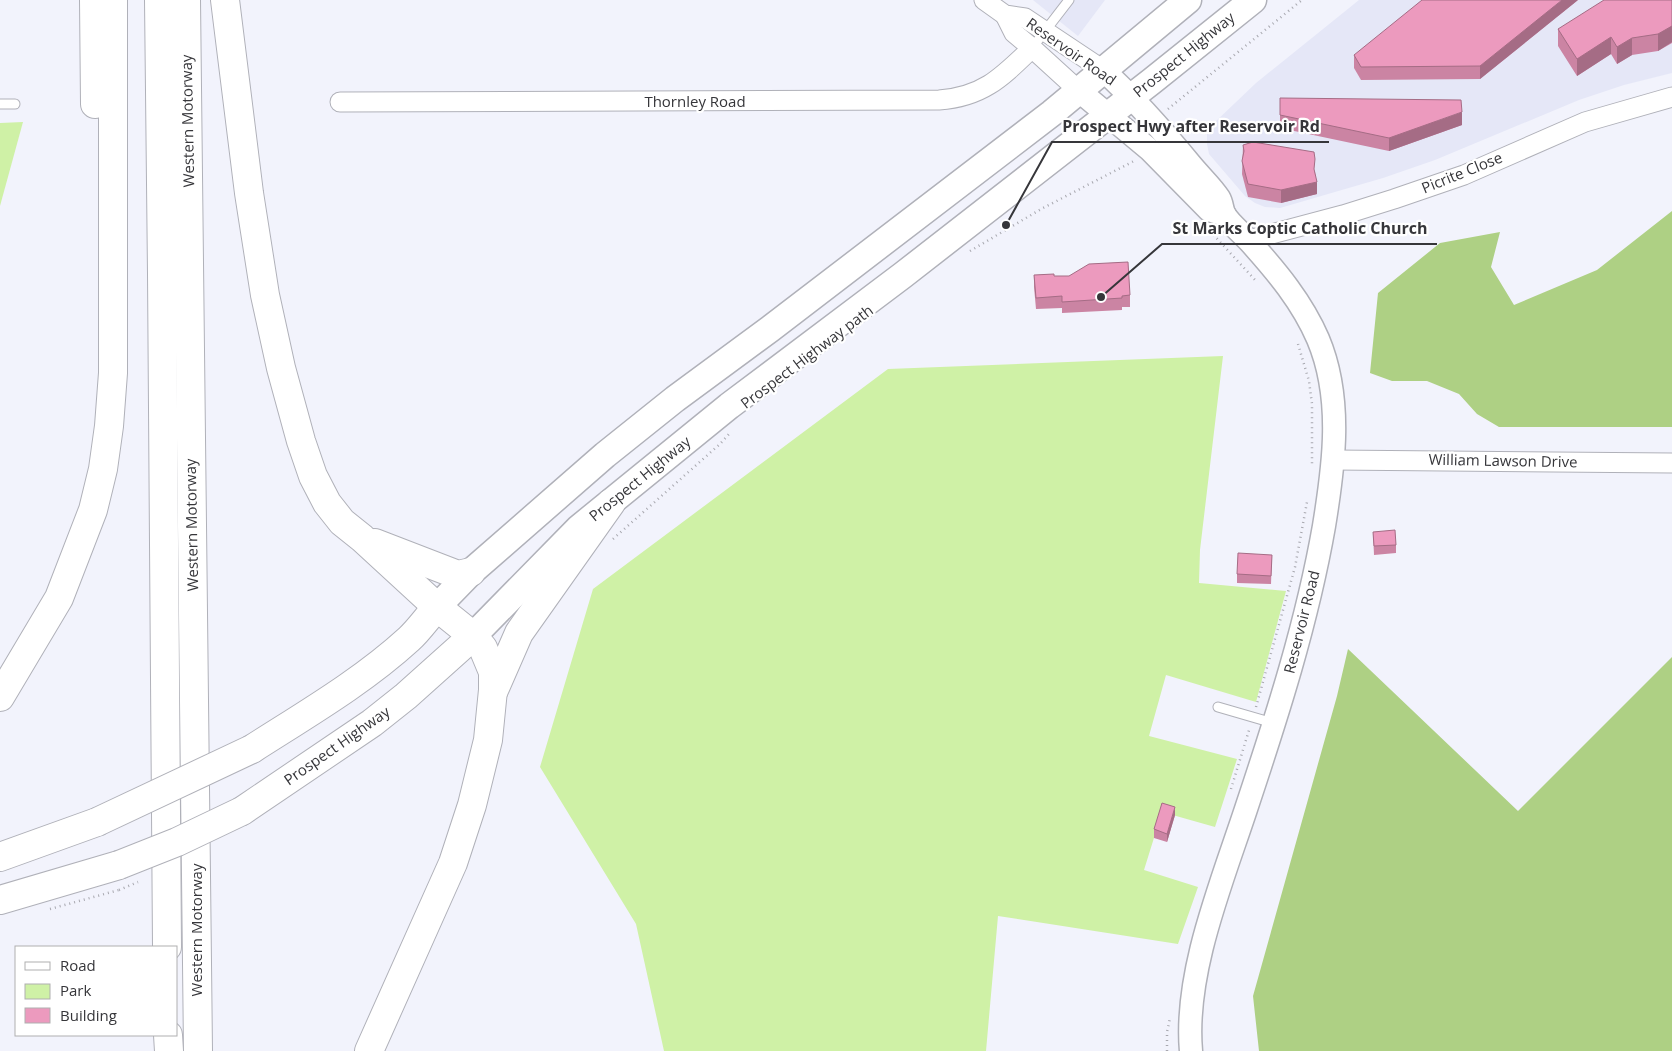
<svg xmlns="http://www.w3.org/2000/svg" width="1672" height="1051" viewBox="0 0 1672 1051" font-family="'Open Sans',sans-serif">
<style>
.built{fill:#e5e7f7}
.green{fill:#cff1a6}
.forest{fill:#aed084}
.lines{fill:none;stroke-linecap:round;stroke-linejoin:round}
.service-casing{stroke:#b0b1b9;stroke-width:11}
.minor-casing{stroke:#b0b1b9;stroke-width:21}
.tertiary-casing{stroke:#b0b1b9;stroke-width:25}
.secondary-casing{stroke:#b0b1b9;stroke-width:29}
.primary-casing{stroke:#b0b1b9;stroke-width:30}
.motorway-casing{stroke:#b0b1b9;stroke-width:30}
.path{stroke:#a8a8af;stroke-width:2.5;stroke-dasharray:1 4;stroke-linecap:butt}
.service{stroke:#fff;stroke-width:9}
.minor{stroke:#fff;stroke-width:19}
.tertiary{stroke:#fff;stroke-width:22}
.secondary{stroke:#fff;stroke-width:26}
.primary{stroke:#fff;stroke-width:28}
.motorway{stroke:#fff;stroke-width:28}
.primary-bridge-casing{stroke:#b0b1b9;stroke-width:30;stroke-linecap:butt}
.path-bridge{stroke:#a8a8af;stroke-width:2.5;stroke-dasharray:1 4;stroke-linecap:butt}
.primary-bridge{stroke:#fff;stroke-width:28}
.wall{fill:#cb84a3}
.shaded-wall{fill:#a56c85}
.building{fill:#ec9abe;stroke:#a56c85}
.labels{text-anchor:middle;stroke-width:4.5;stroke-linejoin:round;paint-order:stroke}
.street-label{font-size:15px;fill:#36363a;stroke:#fff}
.leader{fill:none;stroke:#36363a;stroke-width:2}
.callout-dot{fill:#36363a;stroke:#fff;stroke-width:2}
.callout-label{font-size:16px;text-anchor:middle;font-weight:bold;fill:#36363a;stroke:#fff;stroke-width:4.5;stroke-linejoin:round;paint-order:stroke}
</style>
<rect width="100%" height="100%" fill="#f2f3fc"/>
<g class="built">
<polygon points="1033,0 1105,0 1078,36"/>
<polygon points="1359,0 1672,0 1672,73 1624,85 1579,100 1435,160 1383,178 1280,208 1265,207 1255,203 1245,196 1209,154 1207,144 1207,134 1213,124 1256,83"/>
</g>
<g class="green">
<polygon points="23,122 0,206 0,123"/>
<polygon points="1223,356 1200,550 1199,583 1286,591 1256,702 1166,675 1149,736 1237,759 1215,827 1162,812 1144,870 1198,887 1178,944 998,916 986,1051 664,1051 636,924 540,767 593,589 888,369"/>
</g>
<g class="forest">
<polygon points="1672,211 1672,427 1499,427 1477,414 1459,394 1427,381 1392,381 1370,373 1378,293 1440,243 1500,232 1491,267 1514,305 1597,270"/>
<polygon points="1348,649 1518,811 1672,657 1672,1051 1259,1051 1253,996 1337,696"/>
</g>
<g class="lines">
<defs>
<g id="service">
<polyline points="1032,48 1069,0"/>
<polyline points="0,104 15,104"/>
<polyline points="1218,707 1273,723"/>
</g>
<g id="minor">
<polyline points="984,0 1005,15 1025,18 1103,70"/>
<polyline points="1005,15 1014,33 1032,48 1078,90"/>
<path d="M340 102 939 100C983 97 1002 77 1032 48"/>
<polyline points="1249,240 1343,215 1394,199 1464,175 1585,122 1672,97"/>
<polyline points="1334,460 1672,463"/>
</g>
<g id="tertiary">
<path d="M1103 70C1135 99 1163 131 1191 165 1200 176 1212 187 1219 198 1222 203 1222 209 1224 214 1230 224 1242 233 1250 242 1277 272 1302 302 1318 339 1343 398 1334 465 1324 526 1307 623 1277 716 1246 809 1222 882 1184 973 1191 1051"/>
<polyline points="1078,90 1150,150 1209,210 1225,215"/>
</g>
<g id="secondary">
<polyline points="437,607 471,572 605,455 675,399 770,329 1052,113 1188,0"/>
<polyline points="473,636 579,528 729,406 903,275 1152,81 1253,0"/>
</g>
<g id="primary">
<path d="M252 749C305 715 362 682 409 639 419 630 427 618 437 607"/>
<polyline points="242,811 372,723 406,696 473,636"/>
<polyline points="0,857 97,822"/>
<polyline points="0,900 119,865"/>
</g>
<g id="motorway">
<polyline points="94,0 95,104"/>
<polyline points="159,0 162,274 167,947"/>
<polyline points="186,0 198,1051"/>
<polyline points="225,0 249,193 265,295 281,368 301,441 313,476 327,503 342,522 362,538 437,607 473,636 483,648 493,672 493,690 488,740 472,805 453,863 369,1051"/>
<polyline points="375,543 458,575 471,572"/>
<polyline points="494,690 519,633 611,503"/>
<polyline points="0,697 59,598 93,510 103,469 109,426 113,373 113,0"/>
<polyline points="168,1035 169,1051"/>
</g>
</defs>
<use href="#service" class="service-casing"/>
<use href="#minor" class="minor-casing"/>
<use href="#tertiary" class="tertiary-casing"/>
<use href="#secondary" class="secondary-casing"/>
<use href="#primary" class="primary-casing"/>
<use href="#motorway" class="motorway-casing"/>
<g class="path">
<polyline points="1168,109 1302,0"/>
<polyline points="1210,231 1257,282"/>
<polyline points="970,251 1043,208 1134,161"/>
<polyline points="1298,344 1309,381 1312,404 1312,467"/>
<polyline points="613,539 720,444 729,434"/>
<polyline points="1256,707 1295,567 1307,502"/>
<polyline points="1231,789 1250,727"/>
<polyline points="50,909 119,890"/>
<polyline points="1167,1051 1167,1032 1170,1018"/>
</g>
<use href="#service" class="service"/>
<use href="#minor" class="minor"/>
<use href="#tertiary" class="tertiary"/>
<use href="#secondary" class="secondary"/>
<use href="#primary" class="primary"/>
<use href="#motorway" class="motorway"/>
<defs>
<g id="primary-bridge">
<polyline points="97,822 252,749"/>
<polyline points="119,865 177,842 242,811"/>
</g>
</defs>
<use href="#primary-bridge" class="primary-bridge-casing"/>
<polyline class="path-bridge" points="119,890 138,882"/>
<use href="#primary-bridge" class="primary-bridge"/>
</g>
<g class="wall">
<polygon points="1578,0 1480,79 1361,80 1354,68 1354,55"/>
<polygon points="1672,0 1672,43 1658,51 1632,55 1617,64 1611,54 1577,76 1558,46 1558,29"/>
<polygon points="1280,98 1462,125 1389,151 1280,128"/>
<polygon points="1243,145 1315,172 1317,194 1281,203 1248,197 1242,174"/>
<polygon points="1034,275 1054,276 1130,295 1130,307 1122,307 1122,310 1062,313 1062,308 1036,309 1034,287"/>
<polygon points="1373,532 1396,545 1396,553 1374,555"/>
<polygon points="1272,555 1271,584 1237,583 1237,574"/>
<polygon points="1175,815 1167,842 1154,838 1154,829"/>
</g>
<g class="shaded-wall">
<polygon points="1562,0 1578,0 1480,79 1480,66"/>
<polygon points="1672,25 1672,42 1658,51 1658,34"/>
<polygon points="1611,37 1611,54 1577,76 1577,59"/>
<polygon points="1632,38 1632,55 1617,64 1617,47"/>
<polygon points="1462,112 1462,125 1389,151 1389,138"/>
<polygon points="1317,182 1317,194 1281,203 1281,190"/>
<polygon points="1175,807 1175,815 1167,842 1167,834"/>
</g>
<g class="building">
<polygon points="1422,0 1562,0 1480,66 1361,67 1354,55"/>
<polygon points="1604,0 1672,0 1672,26 1658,34 1632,38 1617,47 1611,37 1577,59 1558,29"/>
<polygon points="1280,98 1461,100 1462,112 1389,138 1280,115"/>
<polygon points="1253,142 1314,152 1315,159 1314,169 1317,182 1281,190 1248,184 1242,161 1244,151 1243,145"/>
<polygon points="1128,262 1130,295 1122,296 1122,298 1062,302 1062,296 1036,298 1034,275 1054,274 1054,276 1069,276 1089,264"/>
<polygon points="1395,530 1396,545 1374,546 1373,532"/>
<polygon points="1238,553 1272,555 1271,576 1237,574"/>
<polygon points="1162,803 1175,807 1167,834 1154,829"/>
</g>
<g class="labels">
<g class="street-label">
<text transform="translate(1071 52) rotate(35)" y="5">Reservoir Road</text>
<text transform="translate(1184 55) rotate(-39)" y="5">Prospect Highway</text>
<text x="695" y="107">Thornley Road</text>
<text transform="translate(188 121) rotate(-91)" y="5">Western Motorway</text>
<text transform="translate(1462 173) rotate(-22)" y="5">Picrite Close</text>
<text transform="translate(807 357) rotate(-37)" y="5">Prospect Highway path</text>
<text transform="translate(1503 461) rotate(1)" y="5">William Lawson Drive</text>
<text transform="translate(640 479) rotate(-39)" y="5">Prospect Highway</text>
<text transform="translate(192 525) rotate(-91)" y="5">Western Motorway</text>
<text transform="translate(1302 622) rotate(-76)" y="5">Reservoir Road</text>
<text transform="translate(337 746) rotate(-35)" y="5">Prospect Highway</text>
<text transform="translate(197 930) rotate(-90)" y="5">Western Motorway</text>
</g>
</g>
<path class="leader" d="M1006 225L1052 142H1329M1101 297L1162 244H1437"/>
<g class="callout-dot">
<circle cx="1006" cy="225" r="5"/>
<circle cx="1101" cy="297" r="5"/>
</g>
<g class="callout-label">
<text x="1191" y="132">Prospect Hwy after Reservoir Rd</text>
<text x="1300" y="234">St Marks Coptic Catholic Church</text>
</g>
<rect x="15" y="946" width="162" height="90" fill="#ffffff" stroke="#afafb0"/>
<rect x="25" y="962" width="25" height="8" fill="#ffffff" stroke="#afafb0"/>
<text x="60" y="971" font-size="15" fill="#36363a">Road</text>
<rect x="25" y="984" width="25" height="15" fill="#cff1a6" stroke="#afafb0"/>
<text x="60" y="996" font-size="15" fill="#36363a">Park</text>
<rect x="25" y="1008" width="25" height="15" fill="#ec9abe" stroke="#afafb0"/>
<text x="60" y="1021" font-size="15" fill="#36363a">Building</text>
</svg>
